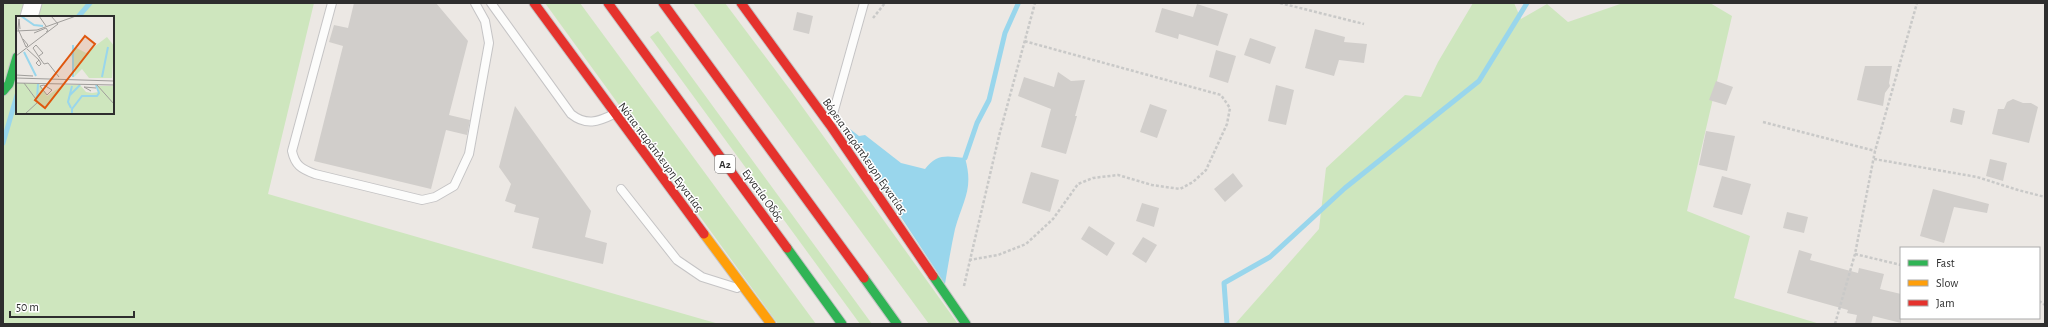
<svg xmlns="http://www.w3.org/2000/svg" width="2048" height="327" viewBox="0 0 2048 327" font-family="'Alegreya Sans',sans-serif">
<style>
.green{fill:#cee6be;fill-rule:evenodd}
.water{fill:#99d6ec}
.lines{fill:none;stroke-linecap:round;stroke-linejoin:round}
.stream{stroke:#99d6ec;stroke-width:5}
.building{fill:#d1cecb}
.lane-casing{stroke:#c5c4c5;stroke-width:10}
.street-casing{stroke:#c5c4c5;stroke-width:19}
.fast-casing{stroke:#c5c4c5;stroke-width:11}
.slow-casing{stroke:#c5c4c5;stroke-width:11}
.jam-casing{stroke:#c5c4c5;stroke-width:11}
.path{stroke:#c9c9c8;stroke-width:2.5;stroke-dasharray:3 2;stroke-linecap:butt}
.lane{stroke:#fcfcfb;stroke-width:8}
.street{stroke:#fcfcfb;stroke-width:17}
.fast{stroke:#30b455;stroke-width:9}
.slow{stroke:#ff9f0a;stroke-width:9}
.jam{stroke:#e5322d;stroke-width:9}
.labels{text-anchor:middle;stroke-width:3;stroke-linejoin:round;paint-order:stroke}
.shield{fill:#fff;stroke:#6d6d6d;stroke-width:1}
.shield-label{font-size:11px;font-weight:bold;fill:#2e2e2e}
.street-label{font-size:12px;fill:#2e2e2e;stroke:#fff}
.inset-river{fill:none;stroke:#99d6ec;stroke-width:2}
.inset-road{fill:none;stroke:#a09e9b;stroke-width:1}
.view{fill:#df570e;fill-opacity:0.15;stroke:#df570e;stroke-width:2}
.inset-edge{fill:none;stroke:#2e2e2e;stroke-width:2}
</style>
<rect width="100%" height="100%" fill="#ece8e4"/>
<g class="green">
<path d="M3 3H314L268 194 719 324H3ZM17 17H113V113H17Z"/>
<polygon points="545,3 580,3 816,324 778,324"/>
<polygon points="693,3 725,3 791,91 958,324 929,324"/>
<polygon points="1473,3 1514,3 1521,19 1547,4 1568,22 1623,3 1710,3 1732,16 1687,211 1750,236 1734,298 1820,324 1235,324 1319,229 1326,168 1405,95 1421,97 1438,62"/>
<polygon points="658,31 872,324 860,324 650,37"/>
</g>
<path class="water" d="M850 129 859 136 865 135 901 163 925 169C937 153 947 156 965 158 974 189 963 200 955 229 951 247 948 266 945 284L847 135Z"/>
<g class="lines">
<g class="stream">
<polyline points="78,17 90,3"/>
<polyline points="3,143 17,95"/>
<polyline points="965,158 977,123 989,100 1005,33 1018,4"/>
<polyline points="1227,324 1224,283 1270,257 1345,188 1479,81 1527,3"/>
</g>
</g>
<g class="building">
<polygon points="354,3 436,3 468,41 449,115 470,120 467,135 446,130 431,189 314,161 343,46 329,42 334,25 348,28"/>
<polygon points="1197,4 1228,14 1218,46 1179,34 1178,39 1155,32 1162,8 1193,17"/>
<polygon points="797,12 813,16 809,34 793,30"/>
<polygon points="1315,29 1345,37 1344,42 1367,44 1364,63 1339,60 1334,76 1305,68"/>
<polygon points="1250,38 1276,47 1270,64 1244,55"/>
<polygon points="1216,50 1236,56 1228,83 1209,77"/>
<polygon points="1865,66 1892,66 1889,83 1890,86 1885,93 1883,106 1857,100"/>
<polygon points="1058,72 1071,81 1085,80 1075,116 1077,116 1066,154 1041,147 1051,109 1018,96 1024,77 1054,87"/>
<polygon points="1716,81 1733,87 1726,105 1709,100"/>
<polygon points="1276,85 1294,90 1286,125 1268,121"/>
<polygon points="2013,99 2023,103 2031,103 2038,107 2029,143 1992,134 1998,109 2004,109 2007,102"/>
<polygon points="1150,104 1167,110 1157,138 1140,132"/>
<polygon points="515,106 591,211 585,237 607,243 603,264 532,248 539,218 514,212 516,205 505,201 511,184 499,167"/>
<polygon points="1953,108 1965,111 1962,125 1950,122"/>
<polygon points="1706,131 1735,136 1727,171 1699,165"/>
<polygon points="1990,159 2007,163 2003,181 1986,176"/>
<polygon points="1031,172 1059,180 1050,212 1022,203"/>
<polygon points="1233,173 1243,186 1225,202 1214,189"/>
<polygon points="1722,176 1751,184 1742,215 1713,207"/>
<polygon points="1933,189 1989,204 1987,213 1954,207 1944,243 1920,236"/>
<polygon points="1142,203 1159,208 1154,227 1136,221"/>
<polygon points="1787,212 1808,217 1804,233 1783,228"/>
<polygon points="1089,226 1115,243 1107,256 1081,239"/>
<polygon points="1143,237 1157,245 1146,263 1132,254"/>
<polygon points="1799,250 1812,254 1810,260 1858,273 1859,268 1884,274 1880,289 1901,294 1901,323 1873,316 1871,324 1855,324 1857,315 1847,313 1848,310 1787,293"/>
</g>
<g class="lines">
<defs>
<g id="lane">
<path d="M332 3 292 151C295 165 301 169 315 174L422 200 435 197 454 186 469 154 489 43 485 21 475 3"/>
<path d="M491 3 571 114C586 126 598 122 614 114"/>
<polyline points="831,121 864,3"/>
<polyline points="621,189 677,260 702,277 737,288"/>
</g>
<polyline id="street" points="29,17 33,3"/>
<g id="fast">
<polyline points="3,91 9,84 17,57"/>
<polyline points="787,248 842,324"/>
<polyline points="933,276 966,324"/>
<polyline points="864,278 897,324"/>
</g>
<polyline id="slow" points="704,234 771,324"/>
<g id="jam">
<polyline points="534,3 704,234"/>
<polyline points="608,3 787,248"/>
<polyline points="663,3 864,278"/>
<polyline points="741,3 830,125 933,276"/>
</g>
</defs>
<use href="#lane" class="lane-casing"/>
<use href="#street" class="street-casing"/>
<use href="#fast" class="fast-casing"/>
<use href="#slow" class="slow-casing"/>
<use href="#jam" class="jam-casing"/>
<g class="path">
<polyline points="1280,3 1364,24"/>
<polyline points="873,18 885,3"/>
<polyline points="1763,122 1875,151"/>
<polyline points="1874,159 1977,177 2018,190 2045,197"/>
<polyline points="1855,254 1901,265"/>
<polyline points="969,260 998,255 1026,244 1053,219 1078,184 1093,178 1118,175 1152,185 1180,189 1193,182 1206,170 1227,124 1230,108 1221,95 1024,41"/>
<polyline points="964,286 999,136 1035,3"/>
<polyline points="2039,301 2045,305"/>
<polyline points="1835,324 1855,254 1875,151 1917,3"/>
</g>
<use href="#lane" class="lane"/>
<use href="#street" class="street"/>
<use href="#fast" class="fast"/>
<use href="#slow" class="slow"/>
<use href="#jam" class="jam"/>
</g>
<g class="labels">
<rect class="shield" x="715" y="155" width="20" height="18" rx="3"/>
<g class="shield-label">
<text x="725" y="168">Α2</text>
</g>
<g class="street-label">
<text transform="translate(865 156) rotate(55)" y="4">Βόρεια παράπλευρη Εγνατίας</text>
<text transform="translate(661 157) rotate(53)" y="4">Νότια παράπλευρη Εγνατίας</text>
<text transform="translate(763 195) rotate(54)" y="4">Εγνατία Οδός</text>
</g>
</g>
<g transform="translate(16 16)">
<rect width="98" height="98" fill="#ece8e4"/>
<path d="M91 21 98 30 96 62H73L66 53 58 61 59 54 55 38 59 31 70 37ZM0 67H23L31 80 47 69H64L70 76 76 77 83 76 80 70H98V98H0Z" fill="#cee6be"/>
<path class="inset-river" d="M5 0 18 9 27 10M8 36 20 60M57 61V29M86 61 92 31M54 79 64 69M21 83 22 68M55 92 52 86 56 70M56 98V93L66 80H81L83 77 80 69"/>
<path class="inset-road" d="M23 0 30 10M4 13 3 3 2 13 10 31 12 29 7 23M0 15 21 14 60 0M18 17 30 12 32 15 30 16M11 33 23 44 25 48 23 50 20 47 23 44M0 40 42 8 35 0M23 40 27 37 20 29 17 32 23 41 28 48 32 47 43 61M0 59 17 60M0 62 98 65M0 67 98 69M8 67 22 86 9 98M28 69 36 74 31 79 24 70 28 69M81 69 98 88M75 75 68 71 80 72"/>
<path class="view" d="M69 20 79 28 29 92 19 84Z"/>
<rect width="98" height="98" class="inset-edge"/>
</g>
<rect width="2048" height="327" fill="none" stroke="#2e2e2e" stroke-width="8"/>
<rect x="1900" y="247" width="140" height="72" fill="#ffffff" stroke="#ababab"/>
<rect x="1908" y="260" width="20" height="6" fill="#30b455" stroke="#ababab"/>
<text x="1936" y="267" font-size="12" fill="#2e2e2e">Fast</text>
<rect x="1908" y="280" width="20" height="6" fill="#ff9f0a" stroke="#ababab"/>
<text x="1936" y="287" font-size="12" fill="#2e2e2e">Slow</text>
<rect x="1908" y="300" width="20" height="6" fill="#e5322d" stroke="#ababab"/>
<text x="1936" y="307" font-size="12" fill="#2e2e2e">Jam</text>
<path d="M10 311v6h124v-6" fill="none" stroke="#2e2e2e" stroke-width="2"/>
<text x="16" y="311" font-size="12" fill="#2e2e2e" stroke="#ffffff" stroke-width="3" paint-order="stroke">50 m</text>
</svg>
